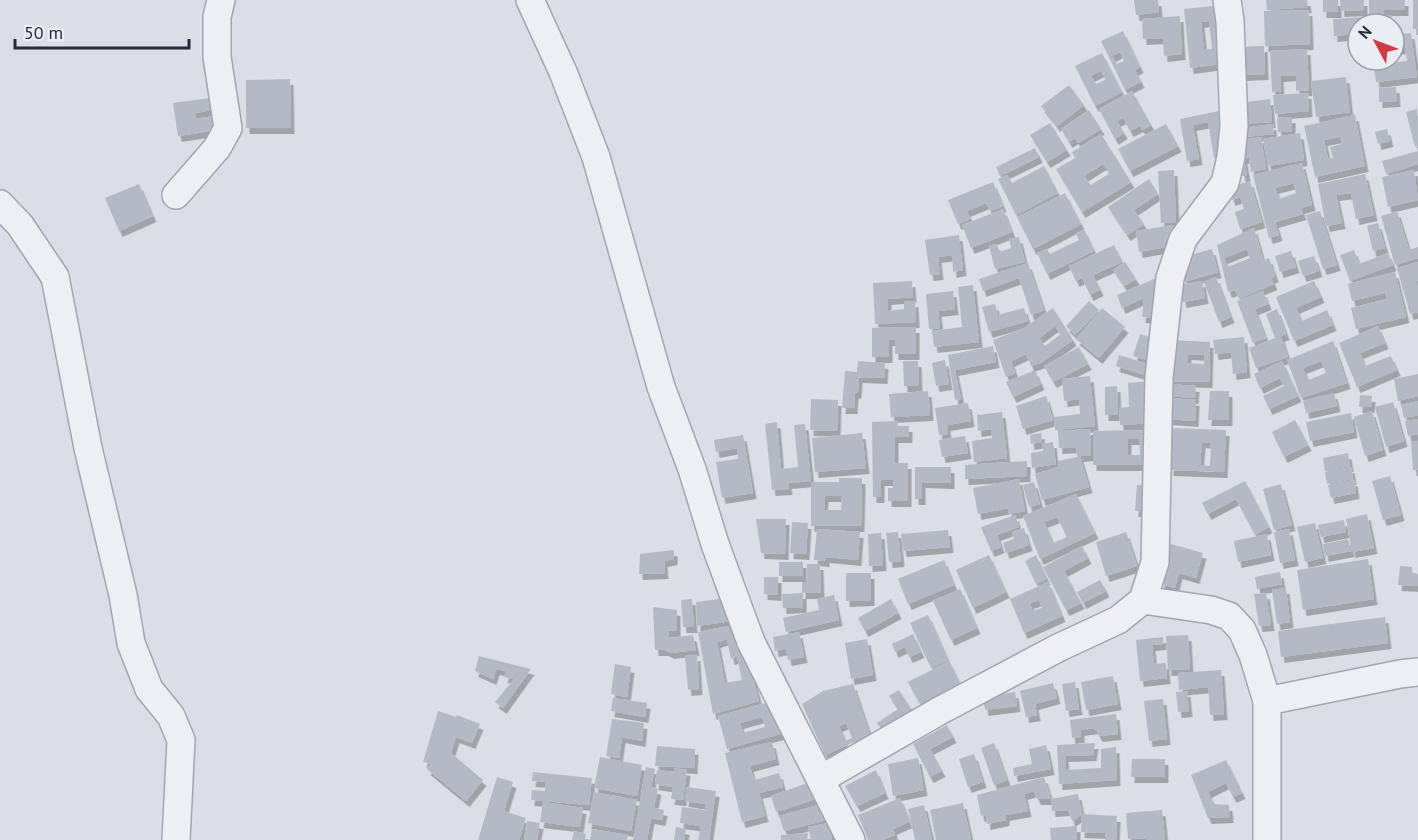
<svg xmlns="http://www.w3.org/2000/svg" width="1418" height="840" viewBox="0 0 1418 840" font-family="'PT Sans',sans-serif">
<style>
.building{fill:#b5b9c6;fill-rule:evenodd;filter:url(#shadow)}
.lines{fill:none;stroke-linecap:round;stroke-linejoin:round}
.street-casing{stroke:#a1a5b0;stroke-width:30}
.street{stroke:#edeff4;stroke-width:27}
</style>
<defs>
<filter id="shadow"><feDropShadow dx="3.5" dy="6" stdDeviation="0" flood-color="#0004"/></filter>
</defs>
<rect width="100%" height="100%" fill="#dbdee6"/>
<g class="building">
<polygon points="1134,0 1158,0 1159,12 1136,15"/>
<polygon points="1266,0 1307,0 1308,7 1267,10"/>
<rect x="1323" y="0" width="15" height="12"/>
<polygon points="1340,0 1364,0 1364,10 1341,11"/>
<polygon points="1369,0 1405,0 1405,10 1384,10 1384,15 1392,15 1392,24 1369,24"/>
<rect x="1413" y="0" width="5" height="29"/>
<path d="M1222 5 1229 63 1190 68 1184 9ZM1209 21 1212 49 1204 50 1201 22Z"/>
<polygon points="1309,10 1310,44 1265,46 1264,11"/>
<polygon points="1180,16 1182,54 1164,56 1163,38 1143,39 1142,19"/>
<polygon points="1365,17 1365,24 1358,24 1358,52 1356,52 1355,34 1334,36 1333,19"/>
<path d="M1123 31 1140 67 1135 70 1141 82 1125 90 1101 41ZM1120 52 1124 61 1117 64 1112 56Z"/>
<polygon points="1411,33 1417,77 1376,82 1373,60 1388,60 1388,63 1407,61 1405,48 1394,49 1394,35"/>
<polygon points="1264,46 1265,74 1242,75 1233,47"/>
<polygon points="1307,49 1309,90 1296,91 1296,75 1280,76 1281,92 1272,92 1270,51"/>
<path d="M1102 53 1122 92 1095 106 1075 66ZM1101 71 1106 79 1096 84 1091 76Z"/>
<polygon points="1346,77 1350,112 1316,117 1311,81"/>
<polygon points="290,79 291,128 246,128 246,80"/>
<polygon points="1069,85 1084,105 1057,126 1041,106"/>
<polygon points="1396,87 1397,101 1379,102 1379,88"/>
<polygon points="1132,91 1151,125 1142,130 1140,126 1130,131 1123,118 1117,121 1124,133 1115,139 1099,109"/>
<polygon points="1308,93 1309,111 1275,114 1273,95"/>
<path d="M232 95 237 127 178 136 173 103ZM218 109 220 115 196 119 195 113Z"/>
<polygon points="1270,99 1272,122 1241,124 1239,103"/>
<polygon points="1417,109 1418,146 1415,147 1406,112"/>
<polygon points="1089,110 1101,129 1078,143 1075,138 1069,142 1061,129"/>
<polygon points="1219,111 1227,156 1214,158 1208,122 1193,125 1199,159 1187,161 1180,119"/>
<path d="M1355 115 1365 166 1315 177 1304 126ZM1340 137 1342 144 1330 147 1333 158 1328 159 1324 140Z"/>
<polygon points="1292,117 1292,132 1278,132 1277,118"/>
<polygon points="1050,123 1067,150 1047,162 1030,135"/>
<polygon points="1166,124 1178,146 1130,171 1118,149"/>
<polygon points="1273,124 1274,134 1244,137 1243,128"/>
<polygon points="1387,129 1390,141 1378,144 1375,132"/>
<polygon points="1300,133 1304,160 1268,166 1263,139"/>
<path d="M1101 134 1131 182 1082 212 1056 169 1075 158 1072 152ZM1103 164 1110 173 1091 185 1084 176Z"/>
<polygon points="1261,137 1266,169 1251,172 1249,157 1244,158 1247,176 1242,176 1236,141"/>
<polygon points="1035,148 1039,157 1000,176 996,167"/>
<polygon points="1418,151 1418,164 1386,174 1382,161"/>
<path d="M1302 163 1312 205 1301 208 1303 214 1275 222 1279 235 1269 238 1253 175ZM1294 183 1296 193 1279 199 1275 188Z"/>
<polygon points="1044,166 1058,193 1016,215 998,179 1007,175 1012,183"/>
<polygon points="1174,170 1176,222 1161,223 1158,171"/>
<polygon points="1414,170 1418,200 1388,207 1382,177"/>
<polygon points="1365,174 1374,215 1356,219 1351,193 1336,195 1342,223 1326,226 1318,184"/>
<polygon points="1149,179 1158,194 1134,210 1144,224 1127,235 1108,207"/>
<polygon points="1250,181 1262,222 1240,229 1235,212 1244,209 1240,197 1232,200 1228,188"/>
<polygon points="993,182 1003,206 990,211 986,203 967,211 970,219 958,224 948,200"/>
<polygon points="139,184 153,216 119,231 105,198"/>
<polygon points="1065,193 1081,224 1033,249 1017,217"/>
<polygon points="1003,209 1012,232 971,248 962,225"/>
<polygon points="1320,211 1337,265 1323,269 1306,215"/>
<polygon points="1397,211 1409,250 1418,247 1418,258 1395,265 1381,216"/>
<polygon points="1378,223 1385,248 1373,251 1367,226"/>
<polygon points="1173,225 1177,245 1139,252 1136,231"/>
<path d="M1254 228 1263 260 1269 258 1275 276 1271 278 1274 284 1239 299 1235 290 1228 292 1217 245ZM1247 249 1250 258 1228 267 1224 258Z"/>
<polygon points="1084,229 1094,251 1047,274 1037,253 1047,249 1050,254 1079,240 1076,234"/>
<polygon points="959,235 963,270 953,272 952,255 938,257 940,274 930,275 925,240"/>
<polygon points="1019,237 1025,262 995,269 989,246 997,244 999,252 1011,248 1009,239"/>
<polygon points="1114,245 1122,262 1093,275 1100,290 1090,295 1082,278 1076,281 1069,266"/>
<polygon points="1212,249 1218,272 1184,282 1180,267 1183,257"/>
<polygon points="1354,250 1359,264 1388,253 1393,265 1350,281 1340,255"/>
<polygon points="1291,251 1296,267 1280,272 1275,256"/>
<polygon points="1314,256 1319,271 1303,276 1298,261"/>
<polygon points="1125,262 1136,279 1124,286 1113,270"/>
<polygon points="1418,262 1418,280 1416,281 1418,288 1418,312 1410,314 1397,268"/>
<polygon points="1028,263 1044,310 1031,315 1019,278 983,291 979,279"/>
<polygon points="1395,272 1406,317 1356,329 1351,308 1387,299 1385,293 1352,301 1348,284"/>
<polygon points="1161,276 1157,318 1142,317 1144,298 1122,308 1117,295"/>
<polygon points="1216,277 1231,317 1219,322 1204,282"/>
<polygon points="912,281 913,297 888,299 888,311 904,309 904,302 915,301 916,322 875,324 873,283"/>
<polygon points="1202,281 1205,298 1183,302 1180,285"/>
<polygon points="1314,281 1321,297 1296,308 1302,321 1327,310 1333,325 1294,341 1276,297"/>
<polygon points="973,285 979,342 934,347 932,331 962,327 958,287"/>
<polygon points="953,291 955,309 938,311 940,328 929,329 926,294"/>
<polygon points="1263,291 1268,304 1255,309 1266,338 1253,343 1237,301"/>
<polygon points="1089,301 1099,310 1075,335 1066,326"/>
<polygon points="995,304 998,315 1024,308 1028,321 989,332 982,307"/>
<path d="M1053 308 1073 340 1042 362 1031 366 1026 354 1011 361 1015 373 1006 377 993 340 1024 328ZM1055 326 1061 334 1045 346 1039 338Z"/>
<polygon points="1102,308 1125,327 1099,358 1076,339"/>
<polygon points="1277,309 1286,334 1281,336 1288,357 1256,368 1249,348 1275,338 1266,314"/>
<polygon points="1378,326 1385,343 1360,353 1365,366 1391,356 1397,370 1357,387 1339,343"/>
<polygon points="916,327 916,354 895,354 895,340 889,340 889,357 872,357 872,328"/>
<polygon points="1140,334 1153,338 1147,360 1133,356"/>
<polygon points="1244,337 1247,372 1233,374 1231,352 1215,354 1213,340"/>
<path d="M1171 340 1210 342 1209 382 1170 381ZM1188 354 1205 355 1204 364 1187 363Z"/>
<path d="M1333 341 1347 383 1301 398 1287 360ZM1321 361 1326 373 1308 380 1303 368Z"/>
<polygon points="993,346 996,362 955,370 961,399 955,400 948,355"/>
<polygon points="1079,347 1088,364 1053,382 1044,366"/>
<polygon points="1119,355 1151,365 1148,376 1116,366"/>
<polygon points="945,360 949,384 936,386 932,363"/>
<polygon points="858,361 885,363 884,378 859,377 858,392 855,393 854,408 842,408 845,371 857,372"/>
<polygon points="903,361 918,361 919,386 904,386"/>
<polygon points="1282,361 1298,396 1269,409 1263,396 1284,386 1280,378 1260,388 1254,374"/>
<polygon points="1035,370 1041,384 1013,397 1006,382"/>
<polygon points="1418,374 1418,396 1398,401 1394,379"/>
<polygon points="1090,376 1095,426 1055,430 1054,417 1080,414 1079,399 1064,401 1062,379"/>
<polygon points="1151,381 1154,423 1120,425 1119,408 1129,407 1128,383"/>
<polygon points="1170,384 1196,386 1195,398 1169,396"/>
<polygon points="1117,386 1118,415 1105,415 1105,387"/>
<polygon points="928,391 930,415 891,417 889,394"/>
<polygon points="1210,391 1229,391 1229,420 1208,420"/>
<polygon points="1334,393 1337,406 1306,413 1303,401"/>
<polygon points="1360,395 1372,396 1371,407 1359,407"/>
<polygon points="1046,396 1053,420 1023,429 1016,406"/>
<polygon points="1168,398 1196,400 1195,421 1167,419"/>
<polygon points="811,399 838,400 837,431 810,430"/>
<polygon points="1418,401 1418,415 1404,418 1401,405"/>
<polygon points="1393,402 1404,441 1386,447 1375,407"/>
<polygon points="968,403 971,421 947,425 948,434 939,435 935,408"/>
<polygon points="1372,411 1383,450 1365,456 1354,417"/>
<polygon points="1002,412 1007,458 974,462 972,441 992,438 991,429 978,431 977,415"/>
<polygon points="1351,413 1354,432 1310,441 1306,422"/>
<polygon points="1418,419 1418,434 1408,436 1405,421"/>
<polygon points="1295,420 1308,445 1284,457 1272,432"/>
<polygon points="898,421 898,426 909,426 909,437 895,437 895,463 908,463 908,501 888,501 888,488 893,488 893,480 881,480 881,497 873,497 872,422"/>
<polygon points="777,422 781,469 798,467 794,425 805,424 811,481 788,483 789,489 772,490 765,424"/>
<path d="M1171 428 1226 430 1224 472 1170 470ZM1202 442 1211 443 1210 466 1200 465Z"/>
<polygon points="1090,429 1091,455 1080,456 1089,487 1042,500 1035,474 1059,467 1058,461 1077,457 1076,447 1059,448 1058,431"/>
<path d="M1147 430V465H1093V431ZM1128 439H1139L1140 455H1128Z"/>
<polygon points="862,433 866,468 815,472 812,438"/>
<polygon points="1041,433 1042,442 1031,444 1030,435"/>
<polygon points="743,435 753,493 722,498 716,462 738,459 737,448 716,452 714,440"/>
<polygon points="965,436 968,453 942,457 939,440"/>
<polygon points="1411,441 1418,441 1418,470 1413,470"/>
<polygon points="1053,442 1056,464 1032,468 1031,453 1043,451 1042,444"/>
<polygon points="1348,453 1350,466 1325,471 1323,458"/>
<polygon points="1027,461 1027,476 965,479 965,465"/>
<polygon points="915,467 951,467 951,483 922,482 922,499 915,499"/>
<polygon points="1351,467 1353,479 1327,484 1325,472"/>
<polygon points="1390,476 1401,515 1383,520 1372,481"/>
<path d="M839 478H862L861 526H811V482H839ZM825 496H842L841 510H824Z"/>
<polygon points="1019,479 1025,511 1009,514 1008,508 978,514 973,488"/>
<polygon points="1354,480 1356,493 1331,498 1328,485"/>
<polygon points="1245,481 1269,527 1255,535 1236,499 1208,514 1202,503"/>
<polygon points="1034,482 1040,504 1029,507 1023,485"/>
<polygon points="1281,484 1292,525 1274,530 1263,489"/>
<polygon points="1137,485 1149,486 1148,511 1135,511"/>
<path d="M1076 494 1095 533 1040 559 1023 516ZM1057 517 1067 537 1053 543 1044 522Z"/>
<polygon points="1367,514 1374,548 1352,552 1346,519"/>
<polygon points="1015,515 1019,527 997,535 1001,547 991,551 981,527"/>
<polygon points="756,519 786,519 785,554 761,553"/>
<polygon points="1344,520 1346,532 1321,537 1318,525"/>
<polygon points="792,522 808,523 806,554 790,553"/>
<polygon points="1315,523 1323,558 1305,562 1297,527"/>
<polygon points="1024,528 1029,545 1006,553 1003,543 1014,539 1012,532"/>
<polygon points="817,529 860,532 858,560 826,557 826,561 814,560"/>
<polygon points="1289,529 1295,560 1280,563 1274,532"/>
<polygon points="948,530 950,547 903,551 901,534"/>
<polygon points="898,532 901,561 889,562 886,533"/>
<polygon points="1126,532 1137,566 1106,576 1096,542"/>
<polygon points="881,533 883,565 869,566 868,534"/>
<polygon points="1267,534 1271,555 1238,562 1234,541"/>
<polygon points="1348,539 1351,551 1325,556 1323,544"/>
<polygon points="1171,544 1203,553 1196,578 1179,573 1175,588 1160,584"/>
<polygon points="1082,546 1088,558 1064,571 1081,603 1066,610 1043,567"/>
<polygon points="674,550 674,559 664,561 665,573 639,574 640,554"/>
<polygon points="989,555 1006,592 973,608 956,570"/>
<polygon points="1036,555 1047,579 1036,584 1025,561"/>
<polygon points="1368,559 1374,599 1303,610 1297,570"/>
<polygon points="944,560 954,585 908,604 898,579"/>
<rect x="779" y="562" width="24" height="14"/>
<polygon points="807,564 820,564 821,593 803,593 803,607 783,608 782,594 802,593 802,582 807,582"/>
<polygon points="1400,566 1412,567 1412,573 1418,574 1418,586 1398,585"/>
<polygon points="1280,572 1282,584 1257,589 1255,577"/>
<polygon points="846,573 871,573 871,600 846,601"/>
<polygon points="764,577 778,577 778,595 764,594"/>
<polygon points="1100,580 1106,591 1083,603 1077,592"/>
<path d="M1048 582 1062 616 1024 633 1010 599ZM1039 600 1042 608 1032 611 1030 603Z"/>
<polygon points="719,588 731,621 697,626 696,602 720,599"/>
<polygon points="1286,588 1290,622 1277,624 1272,590"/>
<polygon points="960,589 977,628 951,640 933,601"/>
<polygon points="1266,593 1271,625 1259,626 1254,594"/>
<polygon points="834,595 839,620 786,632 783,618 819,610 817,599"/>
<polygon points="692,599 694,627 683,627 681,600"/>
<polygon points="891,599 898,613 865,631 858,618"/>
<polygon points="653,607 677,610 677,631 668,631 669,638 693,635 696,650 671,653 665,650 655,650"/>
<polygon points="928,615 948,660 931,668 910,623"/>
<polygon points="1385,617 1388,643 1281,657 1278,631"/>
<path d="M734 625 744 644 759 701 713 714 698 632ZM727 639 731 659 737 657 742 680 725 683 717 642Z"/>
<polygon points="799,632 804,657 788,660 786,649 775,651 773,637"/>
<polygon points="913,634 921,652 909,657 905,647 895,652 892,644"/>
<polygon points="1188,635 1190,669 1168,670 1166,636"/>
<polygon points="1163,637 1163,644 1152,645 1154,664 1166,663 1167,678 1140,681 1136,640"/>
<polygon points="867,639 873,675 851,679 845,643"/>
<polygon points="697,655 699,689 688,690 685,656"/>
<polygon points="479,656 531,669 503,708 495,702 514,679 504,677 506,671 496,669 493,679 475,671"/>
<polygon points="949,661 960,683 920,704 908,682"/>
<polygon points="615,664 631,667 627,697 611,694"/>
<polygon points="1221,670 1224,714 1210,715 1208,687 1179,690 1178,673"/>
<polygon points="1113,676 1118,704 1086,710 1081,682"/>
<polygon points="1075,682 1079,709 1066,711 1062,684"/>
<polygon points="1053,683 1057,698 1035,704 1037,715 1026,717 1020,691"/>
<path d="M853 684 870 735 825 755 802 704 823 691ZM846 723 852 738 845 741 839 726Z"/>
<polygon points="899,690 912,710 882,730 877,723 898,709 889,696"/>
<polygon points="1187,691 1189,711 1178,712 1176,692"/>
<polygon points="1015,692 1017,706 985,710 983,697"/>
<polygon points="613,698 647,703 645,717 611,711"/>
<path d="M781 699 791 731 727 749 718 716ZM762 717 765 727 743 733 740 723Z"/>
<polygon points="1163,699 1167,739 1149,741 1144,701"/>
<polygon points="438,711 456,717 457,715 480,724 472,743 456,737 451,753 483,780 466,801 427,769 431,764 423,762"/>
<polygon points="1116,714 1118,734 1099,736 1095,728 1081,730 1081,737 1072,738 1070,720"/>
<polygon points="612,719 644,723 642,741 622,737 619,758 606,756"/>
<polygon points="947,725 953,737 930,749 942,771 930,777 913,744"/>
<polygon points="772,742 776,759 750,766 754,780 779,773 783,787 759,793 765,816 742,822 725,753"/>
<polygon points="994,743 1007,780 994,785 981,748"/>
<polygon points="1095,743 1093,755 1065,756 1066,770 1101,768 1101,749 1116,747 1117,780 1059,784 1057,745"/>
<polygon points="1046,745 1051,769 1014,776 1013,768 1032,764 1029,749"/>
<polygon points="657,746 695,749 694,768 655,766"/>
<polygon points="974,754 983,782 968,787 959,759"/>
<polygon points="600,757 642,765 637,796 594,788"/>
<polygon points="918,758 924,790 893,796 888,764"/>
<polygon points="1132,759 1165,759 1165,777 1131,777"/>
<polygon points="1226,760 1242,793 1233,797 1226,783 1208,792 1213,804 1229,805 1230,817 1208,818 1191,775"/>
<polygon points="646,767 655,769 651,787 658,789 654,808 664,810 662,820 651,818 647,840 633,840"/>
<polygon points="674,768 687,770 683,800 671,799 673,787 655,784 657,770 674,772"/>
<polygon points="876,770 885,793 857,806 845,786"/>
<polygon points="533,772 592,778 589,805 531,800 532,790 545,791 546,782 532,781"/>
<polygon points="497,777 513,782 504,811 526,818 519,840 478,840"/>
<polygon points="1044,777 1051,799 1037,799 1034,791 1024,794 1028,811 1006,815 1006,820 987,824 986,815 981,816 977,795"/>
<polygon points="816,780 822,797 776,812 771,796"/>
<polygon points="687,787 716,791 709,840 698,840 701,826 680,823 682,807 705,810 705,804 685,801"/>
<polygon points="594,792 637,800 631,831 588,823"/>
<polygon points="1078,794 1082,814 1117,816 1116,840 1105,840 1106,833 1081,832 1082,814 1072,821 1068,810 1052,811 1051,799"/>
<polygon points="900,798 909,822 893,829 895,835 882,840 868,840 858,815"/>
<polygon points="543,802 583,808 580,827 540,822"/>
<polygon points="829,802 834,818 784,831 779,816"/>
<polygon points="963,803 971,840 936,840 930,810"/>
<polygon points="924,805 932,840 915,840 908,809"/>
<polygon points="1162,810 1165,840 1146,840 1146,838 1128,839 1126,813"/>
<polygon points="527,821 540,823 537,840 524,840"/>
<polygon points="829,823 832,840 811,840 808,827"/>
<polygon points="1077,826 1077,840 1051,840 1050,828"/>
<polygon points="676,827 686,829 684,840 674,840"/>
<polygon points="592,829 628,835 627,840 590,840"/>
<polygon points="574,831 586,834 585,840 572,840"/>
<polygon points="808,833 807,840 781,840 781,835"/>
</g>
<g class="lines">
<defs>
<g id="street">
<polyline points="530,0 563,72 596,157 661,387 692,469 715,544 751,642 851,840"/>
<polyline points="176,195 217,148 228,128 217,57 217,17 221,0"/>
<polyline points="0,204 20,225 55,277 88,448 123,595 131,643 149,689 171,716 181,740 176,840"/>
<polyline points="1143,600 1211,610 1229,616 1242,630 1253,655 1267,701 1267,840"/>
<polyline points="1267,701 1400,674 1418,672"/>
<polyline points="821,779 941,710 1058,648 1118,620 1143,600 1155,562 1159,377 1170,278 1183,239 1225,183 1231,157 1234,126 1230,21 1227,0"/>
</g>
</defs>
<use href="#street" class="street-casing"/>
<use href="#street" class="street"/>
</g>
<g transform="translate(1376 42) rotate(311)"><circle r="28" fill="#eaedf4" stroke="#9b9faa" stroke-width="1.5"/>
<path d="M0-4.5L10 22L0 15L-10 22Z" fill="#d23940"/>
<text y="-9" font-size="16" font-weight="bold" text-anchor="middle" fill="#252b3c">N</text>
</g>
<path d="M15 39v9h174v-9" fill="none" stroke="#252b3c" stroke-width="3"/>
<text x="24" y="39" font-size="18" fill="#252b3c" stroke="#eaedf4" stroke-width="4.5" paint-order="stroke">50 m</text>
</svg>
